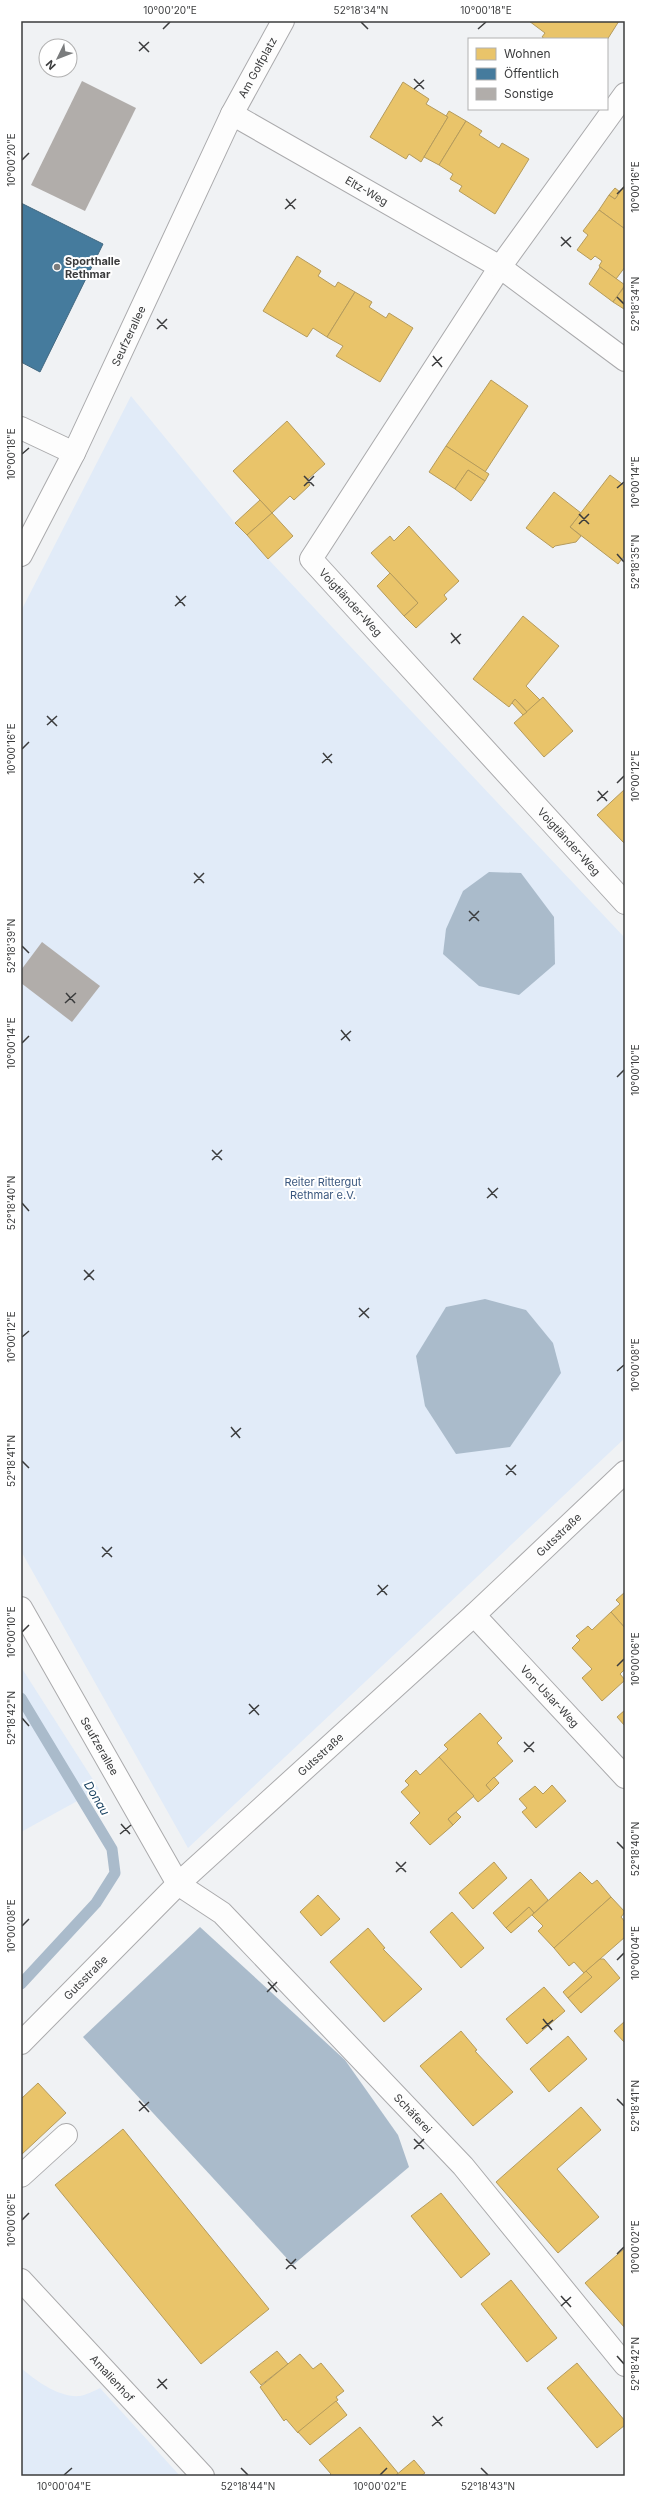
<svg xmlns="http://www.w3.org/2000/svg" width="646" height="2497" viewBox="0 0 646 2497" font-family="Inter,sans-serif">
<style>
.green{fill:#e1ebf8}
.water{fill:#aabbcb}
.homes{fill:#e9c46a;stroke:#b59b5c}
.public{fill:#457b9d;stroke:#426880}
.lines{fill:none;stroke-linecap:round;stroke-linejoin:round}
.stream{stroke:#aabbcb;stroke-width:11}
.building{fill:#b1adaa}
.minor-casing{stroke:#aaaaac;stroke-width:24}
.minor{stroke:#fdfdfd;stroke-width:22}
.ticks{fill:none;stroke:#3b3c3d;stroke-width:1.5}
.poi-dot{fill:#7a7c7d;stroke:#fff;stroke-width:1.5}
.labels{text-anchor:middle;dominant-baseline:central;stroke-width:4;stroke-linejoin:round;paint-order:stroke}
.street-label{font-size:11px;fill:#3b3c3d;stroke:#fff}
.poi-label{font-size:11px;font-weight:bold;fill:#3b3c3d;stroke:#fff;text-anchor:start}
.park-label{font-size:11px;fill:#3a577e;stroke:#fff}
.water-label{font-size:12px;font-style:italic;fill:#133d5d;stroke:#fff}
.neatline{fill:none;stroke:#3b3c3d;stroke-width:1.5}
.ticks-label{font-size:10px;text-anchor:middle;fill:#3b3c3d}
</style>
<rect width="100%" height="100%" fill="#f0f2f4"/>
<g class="green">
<path d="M131,396l104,127 33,36 357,379v500l-437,410 -167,-297v-940z"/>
<path d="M21,1667l78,122 -78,43z"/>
<path d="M21,2368c14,12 38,30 59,28 6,-1 14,-5 20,-8l80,88h-159z"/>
</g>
<g class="water">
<path d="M489,872l32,1 33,44 1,47 -36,31 -40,-9 -36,-32 3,-25 17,-38z"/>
<path d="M485,1299l41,11 27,33 8,30 -51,74 -54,7 -31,-48 -9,-50 30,-49z"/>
<path d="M200,1927l145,133 53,75 11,32 -116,98 -210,-228z"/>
</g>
<g class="homes">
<path d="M529,21h90l-12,19 -62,-1 -3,-2 3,-4z"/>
<path d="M403,82l26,17 -3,5 22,13 -27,45 -12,-8 -3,5 -36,-22z"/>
<path d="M449,111l17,10 -27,44 -15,-8 24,-40 -2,-1z"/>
<path d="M466,121l16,10 -3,4 20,13 3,-5 27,16 -34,55 -36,-23 3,-5 -12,-7 3,-5 -14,-9z"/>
<path d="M625,185v44l-26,-19 10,-15 6,4z"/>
<path d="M615,188l5,4 -5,7 -6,-4z"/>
<path d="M599,210l26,19v38l-9,12 -17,-13 3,-5 -7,-5 -4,4 -14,-10 11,-15 -5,-4z"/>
<path d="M297,256l24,15 -3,5 17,11 3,-5 17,10 -28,45 -14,-9 -6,9 -44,-26z"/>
<path d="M600,267l25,18 -12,17 -24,-18z"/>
<path d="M625,286v21l-1,2 -11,-7z"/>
<path d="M355,292l17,10 -3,5 17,11 3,-5 24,15 -33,54 -44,-26 7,-10 -16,-9z"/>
<path d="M491,380l37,26 -43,66 -39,-26z"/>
<path d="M287,421l38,43 -18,16 3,5 -16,15 -4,-4 -18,17 -39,-42z"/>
<path d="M446,446l43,28 -4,7 -17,-11 -13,19 -26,-17z"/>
<path d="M468,470l17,11 -14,20 -16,-12z"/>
<path d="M610,475l15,11v69l-7,9 -48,-37z"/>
<path d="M554,492l27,21 -11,14 11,9 -5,6 -21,4 -2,2 -27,-20z"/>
<path d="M260,500l12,13 -25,22 -12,-12z"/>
<path d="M272,513l21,23 -25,23 -21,-24z"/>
<path d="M409,526l50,55 -15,14 3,4 -31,29 -12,-12 14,-13 -47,-50 19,-17 4,5z"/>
<path d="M390,573l28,30 -14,13 -27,-30z"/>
<path d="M523,616l36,30 -33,40 14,14 -13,12 -12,-13 -6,8 -36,-28z"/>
<path d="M543,697l30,34 -29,26 -30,-34z"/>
<path d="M515,699l12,13 -4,3 -11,-12z"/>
<path d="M625,789v55l-28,-29z"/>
<path d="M625,1592v36l-14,-16 9,-8 -4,-4z"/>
<path d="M611,1612l14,16v41l-5,5 5,6 -23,21 -20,-23 10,-9 -20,-21 8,-8 -4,-4 12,-10 4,4z"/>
<path d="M625,1710v16l-8,-9z"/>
<path d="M480,1713l22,25 -5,5 16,18 -27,24 5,6 -13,11 -39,-45 9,-8 -4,-4z"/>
<path d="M439,1757l35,39 -26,23 5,6 -23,20 -20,-22 10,-10 -19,-21 8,-7 -4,-4 11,-11 4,5z"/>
<path d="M494,1777l5,6 -8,8 -5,-6z"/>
<path d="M552,1785l14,16 -30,27 -14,-16 5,-4 -8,-9 16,-13 8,8z"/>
<path d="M456,1812l5,5 -8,8 -5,-6z"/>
<path d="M494,1862l13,16 -34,31 -14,-16z"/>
<path d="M580,1872l12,12 5,-4 14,17 -57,51 -16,-17 5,-5 -11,-11z"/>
<path d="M531,1879l17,21 -14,13 -5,-6 -23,21 -13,-15z"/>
<path d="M318,1895l22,24 -19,17 -21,-24z"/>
<path d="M611,1897l14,15 -4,5 4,5v15l-41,36 -10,-11 -5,4 -15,-18z"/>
<path d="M529,1907l5,6 -23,20 -5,-5z"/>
<path d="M452,1912l32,36 -23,20 -31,-36z"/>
<path d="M368,1928l17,20 -2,1 39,40 -38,33 -54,-60z"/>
<path d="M600,1959h4l16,19 -39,35 -13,-15 24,-21 -6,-6z"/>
<path d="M586,1971l6,6 -24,21 -5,-6z"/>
<path d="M544,1987l21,24 -38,33 -21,-25z"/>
<path d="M625,2021v22l-11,-12z"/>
<path d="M461,2031l16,19 -2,1 38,41 -40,34 -53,-60z"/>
<path d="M568,2036l19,23 -38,33 -19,-23z"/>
<path d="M38,2083l28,30 -45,42v-56z"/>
<path d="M581,2107l20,23 -44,39 42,48 -41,36 -62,-71z"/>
<path d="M123,2129l146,180 -68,55 -146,-179z"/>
<path d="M441,2193l49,61 -29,24 -50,-62z"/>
<path d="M625,2248v80l-40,-45z"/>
<path d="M511,2280l46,58 -30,24 -46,-58z"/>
<path d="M277,2351l11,13 -27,21 -11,-13z"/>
<path d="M300,2354l13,15 8,-6 23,28 -8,6 2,3 -40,33 -12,-14 -2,2 -24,-34z"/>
<path d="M577,2363l48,58v4l-28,23 -50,-60z"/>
<path d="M336,2401l11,14 -37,30 -12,-13z"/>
<path d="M360,2427l38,46 -3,3h-66l2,-2 -12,-14z"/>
<path d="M414,2460l11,13 -4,3h-26z"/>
</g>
<path class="public" d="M21,203l82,41 -63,128 -19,-10z"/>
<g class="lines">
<path class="stream" d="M21,1698l91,151 3,24 -19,30 -75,81"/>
</g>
<g class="building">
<path d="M82,81l54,27 -51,103 -54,-26z"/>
<path d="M42,942l58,44 -28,36 -51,-39v-13z"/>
</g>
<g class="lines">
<defs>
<g id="minor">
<path id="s1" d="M625,94l-125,173 -189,292 314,344"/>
<path id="s2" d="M232,114l268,153 125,93"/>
<path d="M21,428l53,25"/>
<path id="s3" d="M21,555l53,-102 158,-339 51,-93"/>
<path id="s4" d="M21,1608l157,276 44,29 241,253 162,199"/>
<path id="s5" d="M474,1615l151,162"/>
<path id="s6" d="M21,2043l157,-159 296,-269 151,-143"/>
<path d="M21,2176l45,-41"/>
<path id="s7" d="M21,2280l182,196"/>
</g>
</defs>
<use href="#minor" class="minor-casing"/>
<use href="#minor" class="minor"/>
</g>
<path class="ticks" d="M361,22l7,7M163,29l7,-7M478,29l8,-7M139,42l10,10M139,51l10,-9M414,79l10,10M414,89l10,-9M22,160l7,-7M617,194l7,-7M286,199l9,10M285,209l11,-10M561,237l10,10M561,246l10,-9M617,297l7,7M157,319l10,10M157,329l10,-10M433,356l9,11M432,366l10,-9M22,454l7,-6M304,476l10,10M304,486l10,-10M617,488l7,-6M579,514l10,10M579,524l10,-10M617,554l7,8M176,596l9,10M175,606l11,-10M451,633l9,11M451,643l10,-9M47,716l10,10M47,725l10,-9M22,749l7,-7M323,753l9,10M322,763l10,-9M617,783l7,-7M598,791l9,10M597,801l11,-10M194,873l10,10M194,883l10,-10M469,911l10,10M469,921l10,-10M22,946l7,7M66,993l9,10M65,1003l11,-10M341,1030l9,11M341,1040l10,-9M22,1043l7,-7M617,1077l7,-7M212,1150l10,10M212,1160l10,-10M488,1188l9,10M487,1198l11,-10M22,1203l7,8M84,1270l10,10M84,1280l10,-10M359,1308l10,10M359,1317l10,-9M22,1337l7,-6M617,1371l7,-6M231,1427l9,11M231,1437l10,-9M22,1461l7,7M506,1465l10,10M506,1475l10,-10M102,1547l10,10M102,1557l10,-10M378,1585l9,10M377,1595l11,-10M22,1632l7,-7M617,1666l7,-7M249,1704l10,11M249,1714l10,-9M22,1718l7,8M524,1742l10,10M524,1752l10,-10M121,1824l9,10M120,1834l11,-9M617,1842l7,7M396,1862l10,10M396,1872l10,-10M22,1926l7,-7M617,1960l7,-7M268,1982l9,10M267,1992l10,-10M543,2019l9,11M542,2029l11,-9M617,2099l7,7M139,2101l10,11M139,2111l10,-9M414,2139l10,10M414,2149l10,-10M22,2220l7,-7M617,2254l7,-7M286,2259l10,10M286,2269l10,-10M561,2296l10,11M561,2306l10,-9M617,2356l7,8M158,2379l9,10M157,2388l10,-9M433,2416l9,10M432,2426l11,-9M241,2468l7,7M481,2468l7,7M64,2475l8,-7M380,2475l7,-7"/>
<circle class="poi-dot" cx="57" cy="267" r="4"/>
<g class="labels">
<g class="street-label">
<text stroke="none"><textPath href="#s3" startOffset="542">Am Golfplatz</textPath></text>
<text stroke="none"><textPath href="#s2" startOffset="155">Eltz-Weg</textPath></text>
<text stroke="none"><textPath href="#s3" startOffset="244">Seufzerallee</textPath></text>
<text stroke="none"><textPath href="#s1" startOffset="620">Voigtländer-Weg</textPath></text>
<text stroke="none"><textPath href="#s1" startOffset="944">Voigtländer-Weg</textPath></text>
<text stroke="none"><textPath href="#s6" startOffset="740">Gutsstraße</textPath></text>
<text stroke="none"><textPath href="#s5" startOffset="111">Von-Uslar-Weg</textPath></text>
<text stroke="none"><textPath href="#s4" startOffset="159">Seufzerallee</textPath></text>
<text stroke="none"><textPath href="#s6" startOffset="416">Gutsstraße</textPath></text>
<text stroke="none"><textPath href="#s6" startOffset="92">Gutsstraße</textPath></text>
<text stroke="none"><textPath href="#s4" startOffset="647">Schäferei</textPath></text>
<text stroke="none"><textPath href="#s7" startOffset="134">Amalienhof</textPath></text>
</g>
<g class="poi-label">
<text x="65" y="261">Sporthalle<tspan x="65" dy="13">Rethmar</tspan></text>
</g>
<g class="park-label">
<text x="323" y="1182">Reiter Rittergut<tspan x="323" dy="13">Rethmar e.V.</tspan></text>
</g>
<g class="water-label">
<text transform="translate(97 1798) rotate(59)">Donau</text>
</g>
</g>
<rect width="646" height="2497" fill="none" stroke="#ffffff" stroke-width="44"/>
<rect x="468" y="38" width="140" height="72" fill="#ffffff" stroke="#b1b1b1"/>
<rect x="476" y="48" width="20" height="12" fill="#e9c46a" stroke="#b1b1b1"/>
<text x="504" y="58" font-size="12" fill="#3b3c3d">Wohnen</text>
<rect x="476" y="68" width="20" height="12" fill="#457b9d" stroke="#b1b1b1"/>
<text x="504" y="78" font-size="12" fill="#3b3c3d">Öffentlich</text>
<rect x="476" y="88" width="20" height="12" fill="#b1adaa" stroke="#b1b1b1"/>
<text x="504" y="98" font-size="12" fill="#3b3c3d">Sonstige</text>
<g transform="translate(58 58) rotate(227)"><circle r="19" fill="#ffffff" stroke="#b1b1b1"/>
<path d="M0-3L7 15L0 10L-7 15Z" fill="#7a7c7d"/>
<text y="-6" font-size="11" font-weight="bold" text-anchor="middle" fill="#3b3c3d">N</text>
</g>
<rect x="22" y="22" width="602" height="2453" class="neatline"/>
<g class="ticks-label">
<text x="170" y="14">10°00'20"E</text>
<text x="361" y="14">52°18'34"N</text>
<text x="486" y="14">10°00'18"E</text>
<text transform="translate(11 160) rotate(-90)" y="4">10°00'20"E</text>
<text transform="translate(635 187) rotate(-90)" y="4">10°00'16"E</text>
<text transform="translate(635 304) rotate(-90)" y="4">52°18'34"N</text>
<text transform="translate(11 454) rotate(-90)" y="4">10°00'18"E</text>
<text transform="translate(635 482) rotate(-90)" y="4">10°00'14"E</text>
<text transform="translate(635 562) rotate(-90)" y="4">52°18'35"N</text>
<text transform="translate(11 749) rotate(-90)" y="4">10°00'16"E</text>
<text transform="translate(635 776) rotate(-90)" y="4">10°00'12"E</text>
<text transform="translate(11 946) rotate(-90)" y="4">52°18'39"N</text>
<text transform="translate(11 1043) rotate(-90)" y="4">10°00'14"E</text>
<text transform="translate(635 1070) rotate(-90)" y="4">10°00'10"E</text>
<text transform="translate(11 1203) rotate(-90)" y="4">52°18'40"N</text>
<text transform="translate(11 1337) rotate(-90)" y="4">10°00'12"E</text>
<text transform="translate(635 1365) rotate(-90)" y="4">10°00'08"E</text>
<text transform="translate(11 1461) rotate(-90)" y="4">52°18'41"N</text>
<text transform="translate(11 1632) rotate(-90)" y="4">10°00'10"E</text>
<text transform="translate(635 1659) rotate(-90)" y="4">10°00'06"E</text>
<text transform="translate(11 1718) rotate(-90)" y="4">52°18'42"N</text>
<text transform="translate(635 1849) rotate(-90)" y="4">52°18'40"N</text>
<text transform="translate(11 1926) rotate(-90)" y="4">10°00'08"E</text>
<text transform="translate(635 1953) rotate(-90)" y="4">10°00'04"E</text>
<text transform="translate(635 2106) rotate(-90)" y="4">52°18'41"N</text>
<text transform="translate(11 2220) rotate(-90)" y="4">10°00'06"E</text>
<text transform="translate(635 2247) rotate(-90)" y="4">10°00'02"E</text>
<text transform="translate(635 2364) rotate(-90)" y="4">52°18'42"N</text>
<text x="64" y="2490">10°00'04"E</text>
<text x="248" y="2490">52°18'44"N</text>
<text x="380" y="2490">10°00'02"E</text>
<text x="488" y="2490">52°18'43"N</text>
</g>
</svg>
